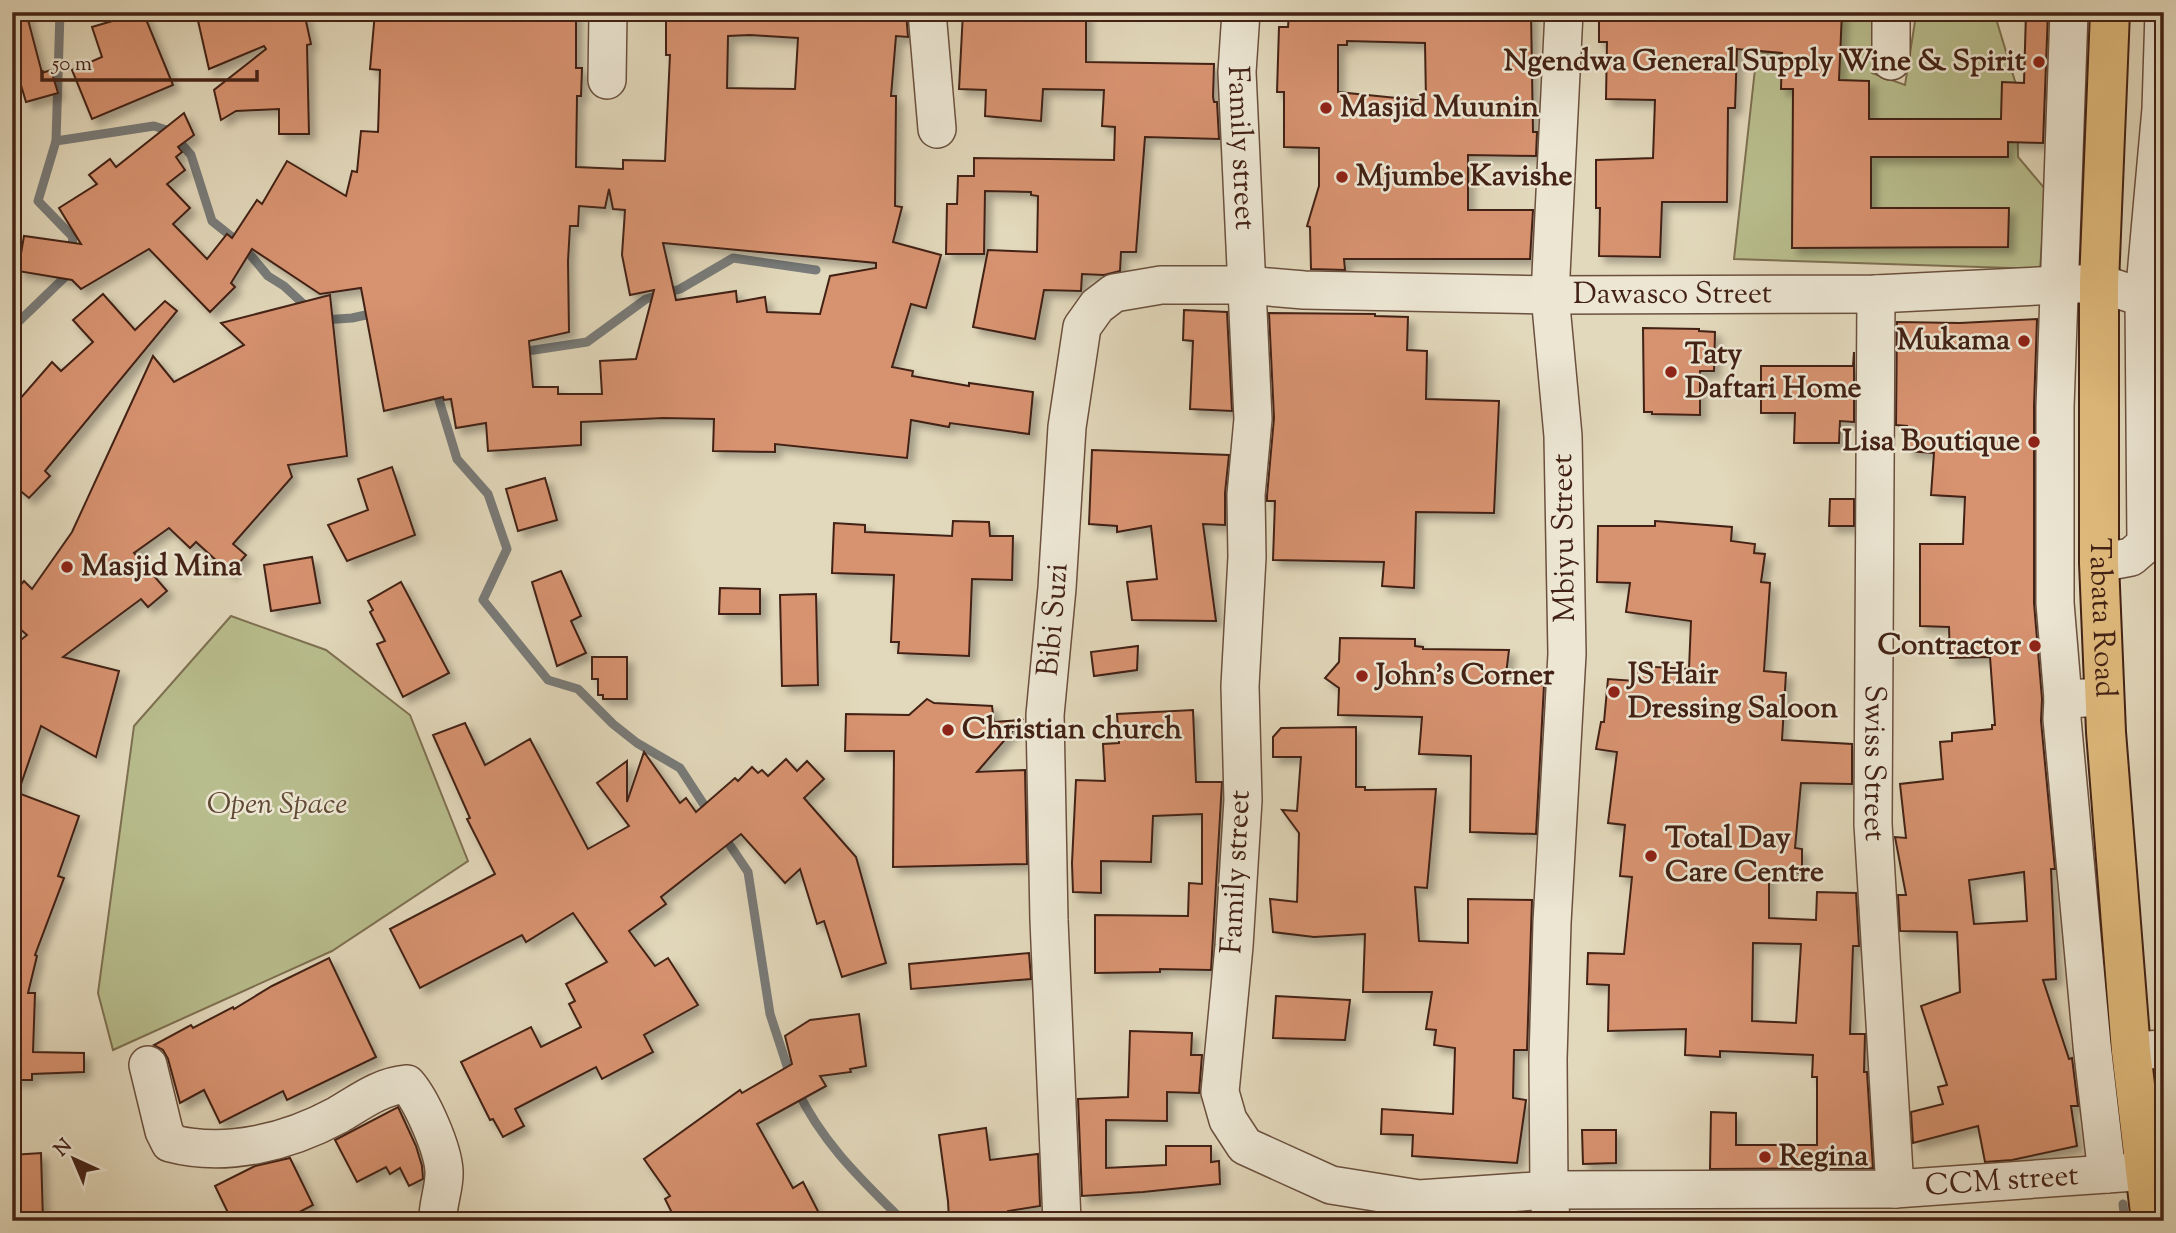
<svg xmlns="http://www.w3.org/2000/svg" width="2176" height="1233" viewBox="0 0 2176 1233" font-family="'Sorts Mill Goudy',serif">
<style>
.green{fill:#b8bd8d;stroke:#7e7051;stroke-width:2}
.lines{fill:none;stroke-linecap:round;stroke-linejoin:round}
.stream{stroke:#787b79;stroke-width:9}
.building{fill:#d79270;stroke:#432215;stroke-width:2;fill-rule:evenodd;filter:url(#shadow)}
.minor-casing{stroke:#6b503e;stroke-width:40}
.major-casing{stroke:#432215;stroke-width:42}
.minor{stroke:#ece6d3;stroke-width:37}
.major{stroke:#e1bc7e;stroke-width:38}
.poi-dot{fill:#8f2418;stroke:#ece6d3;stroke-width:2.5}
.labels{text-anchor:middle;dominant-baseline:central;stroke-width:5;stroke-linejoin:round;paint-order:stroke}
.poi-label{font-size:30px;font-weight:bold;fill:#432215;stroke:#ece6d3;text-anchor:start}
.street-label{font-size:30px;fill:#432215;stroke:#ece6d3}
.park-label{font-size:30px;font-style:italic;fill:#604933;stroke:#ece6d3}
</style>
<defs>
<filter id="shadow"><feDropShadow dx="6" dy="6" stdDeviation="3.5" flood-color="#0004"/></filter>
</defs>
<rect width="100%" height="100%" fill="#e2d8bb"/>
<filter id="stains"><feTurbulence type="fractalNoise" baseFrequency=".00286" numOctaves="4"/><feColorMatrix values="0 0 0 0 .2 0 0 0 0 .09 0 0 0 0 .02 0 0 0 .5 -.17"/></filter>
<radialGradient id="worn" r=".72"><stop offset=".6" stop-color="#630" stop-opacity="0"/><stop offset="1" stop-color="#630" stop-opacity=".3"/></radialGradient>
<g class="green">
<path d="M1811,12h63l-2,61 33,12 11,-70 12,-3h66l23,76 1,69 28,33 -6,79 -306,-10 23,-208 51,4z"/>
<path d="M231,616l95,34 84,65 58,146 -136,90 -219,99 -15,-57 36,-267z"/>
</g>
<g class="lines">
<g class="stream">
<path d="M60,12l-4,129 98,-15 16,5 21,24 21,66 30,24 26,31 16,10 26,24"/>
<path d="M56,141l-18,60 35,36 -2,15"/>
<path d="M323,320l29,-2 23,-5"/>
<path d="M12,328l54,-52 2,-7"/>
<path d="M521,352l66,-10 59,-43 34,-10 53,-31 83,12"/>
<path d="M435,387l22,72 31,35 19,55 -24,51 65,80 30,9 35,35 24,19 43,25 30,46"/>
<path d="M723,835l25,37 22,142 21,64"/>
<path d="M797,1090c27,55 64,89 106,131"/>
<path d="M2123,1204l2,17"/>
</g>
</g>
<g class="building">
<path d="M12,12h14l16,61 9,-3 7,23 -32,9 -14,-47z"/>
<path d="M143,12l30,73 -81,34 -20,-49 30,-13 -10,-30z"/>
<path d="M196,12h108l7,32 -4,1 2,89h-30v-25l-43,2 -15,9 -7,-30 52,-41 -2,-3 -55,23z"/>
<path d="M375,12h201v56h6l-1,28h-4l-1,71 47,2v-9l42,1 5,-106h-4v-43h240l2,25 -12,-1 -5,60h5l-1,110 7,1 -9,35 48,13 -15,53 -15,-4 -19,63 21,4 -1,5 57,10v-3l64,9 -4,42 -79,-11 -1,4 -38,-7 -4,38 -132,-14v8l-62,-1 1,-32 -51,-1 -82,4v23l-93,6 -2,-28 -30,5 -5,-29 -7,1 -1,-3 -59,14 -23,-123 -41,6 -68,-45 -21,34 4,4 -25,25 -61,-63 -68,40 -9,-9 -54,-9 6,-35 57,8 -22,-36 38,-24 -8,-9 21,-16 6,8 68,-54 10,22 -16,12 4,5 -6,5 9,13 -18,14 23,24 -17,16 34,35 20,-25 5,4 25,-38 5,4 25,-43 59,35 6,-25 5,1 4,-41 17,1 2,-62 -10,-1zM750,35l48,3 -3,51 -68,-1 1,-52zM609,189l4,20 12,1 -3,45 8,40 24,-5 -18,69 -36,2 2,33h-44v-7h-25l-4,-46 40,-9 -1,-71 2,-35h8l1,-20 26,2zM663,243l213,20v5l-46,8 -10,38 -53,-2 -2,-15 -28,5 -1,-11 -60,9z"/>
<path d="M963,12h123v50l128,2 -1,33 1,5h3l2,37 -74,-2 -9,115h-15l-1,19 -16,4 -22,-1 -1,17 -37,-1 -9,49 -62,-12 15,-77 49,2 1,-56 -7,-1v-3l-46,-1 -1,63h-38l1,-50h10l1,-28h16v-18l140,2 1,-33 -13,-1 2,-36 -61,-1 -2,32 -56,-5 1,-26 -27,-1z"/>
<path d="M1289,12h242l2,120h4l-1,24 -68,-1v55h65l-3,49h-186l1,11 -34,-1 -1,-42 -3,-1 12,-40v-38l-35,-1v-55h-7l2,-65h9zM1347,41l78,2 1,58 -88,-9v-47h9z"/>
<path d="M1599,12h243l-3,68 30,1v38h132l1,-37 22,1 2,-71h22l-5,131 -35,-1v15h-137v51h138l-1,39 -216,1 1,-159h-12l1,-36 -45,-4 -2,59h-7l-1,94h-65l-2,55 -61,-1 1,-48h-4v-48l57,-2 2,-58 -49,-1 1,-57h-8z"/>
<path d="M103,294l32,36 30,-29 12,10 -132,160 5,5 -21,22 -17,-14v-76l40,-46 9,9 32,-29 -20,-22z"/>
<path d="M330,295l17,161 -59,9 4,12 -59,67 13,11 -16,18 -34,-31 -6,6 -21,-20 -35,25 33,38 -19,16 -7,-8 -78,58 56,14 -23,86 -55,-31 -23,67 61,23 -21,60 6,2 -29,77 2,1 -9,37h7l-2,59 51,1v19l-52,2v6h-20v-433l15,-12 -15,-13v-27l12,-14 8,8 40,-57 81,-176 21,26 70,-37 -23,-22z"/>
<path d="M1184,310l43,2 5,99 -42,-2 3,-68 -10,-1z"/>
<path d="M1269,313l106,1v2l33,1 -1,33 20,1 -1,48 73,2 -5,112 -78,-1 -2,76 -32,-2 2,-24 -111,-2 2,-59h-8v-5l7,-78z"/>
<path d="M2037,319l-3,87v197l8,96 -1,22 14,148h-4l5,110 -13,1 26,79 3,-1 6,48h-7l1,7 5,33 -65,14 -27,2 -7,-36 -65,17 -2,-31 32,-8 -5,-17 9,-2 -26,-79 39,-14 -3,-60 -57,-1 -2,-36h8l-11,-58 11,1 -6,-54 43,-5 -3,-37 12,-1v-8l40,-4v-4h3l-5,-68 -40,1 -1,-31 -29,-1v-82h43l2,-47 -34,-2 3,-42 -27,-2v-25l-11,-1 1,-103 63,1zM2024,872l3,49 -53,3 -5,-44z"/>
<path d="M1643,328l56,1v2l16,1 -1,39h-14v44l-48,-1v-2h-8z"/>
<path d="M1854,352v70l-14,-1 -1,22h-45l1,-30h-34v-47h92z"/>
<path d="M1092,450l137,5 -4,38v32l-22,-1 13,97 -84,-1 -5,-38 30,-3 -6,-53 -34,6v-6l-28,-2z"/>
<path d="M392,467l23,68 -68,26 -19,-36 40,-15 -10,-31z"/>
<path d="M545,478l12,42 -39,11 -12,-42z"/>
<path d="M1830,499h24v27h-25z"/>
<path d="M953,521l36,1 1,14h23l-1,44 -40,-1 -3,77 -71,-3 1,-11h-8l3,-67 -62,-2 2,-50 31,2v7l87,4z"/>
<path d="M1655,521l77,6 -1,14 24,3 -1,9 11,1 -4,28 9,1 -6,88 22,2 -4,67 70,4v40l-51,-1 -6,65 7,1v24l-33,-4v49l47,2 1,-28 39,1 3,53h-6l-3,88h15l-1,38h3l6,96 -163,1 1,-57 25,1v32h81v-68h-5l1,-22 -93,-4v6l-35,-2 1,-26 -78,2 1,-46 -22,-1 1,-31 36,1 8,-77 -12,-1 5,-51 -17,-2 9,-71 -21,-3 5,-27h3l4,-43 27,2 2,-15 52,3 2,-48 -65,-9 4,-29 -33,-1 1,-56h57zM1753,943l48,1 -5,79 -44,-2z"/>
<path d="M312,557l8,46 -49,8 -7,-46z"/>
<path d="M561,571l20,45 -10,5 15,32 -29,13 -25,-84z"/>
<path d="M401,582l48,91 -46,24 -26,-53 8,-3 -15,-29 3,-2 -5,-9z"/>
<path d="M720,588l40,1v25h-41z"/>
<path d="M816,594l2,91 -36,1 -2,-91z"/>
<path d="M1340,638l75,1v7l8,1v2l86,1 -4,32 39,3 -8,149 -66,-2 1,-76 -52,-2 3,-37 -84,-2 1,-27 -14,-10 14,-16z"/>
<path d="M1138,646l-1,24 -43,6 -3,-24z"/>
<path d="M592,657h35v42h-24v-4h-5v-16h-6z"/>
<path d="M927,699l7,4 58,3 2,16 28,-2 -45,52 48,-2 2,94 -134,3 1,-116h-49l1,-37 63,1z"/>
<path d="M1193,710l3,72h26l-11,188 -51,-1v3l-65,1v-58l93,1 1,-33 13,1v-70l-49,2 -2,46 -50,-1v32l-28,-1 -1,-29 4,-83 29,1 -2,-37 16,-1 -2,-29z"/>
<path d="M465,723l20,42 45,-26 58,110 41,-23 -32,-43 30,-22v41l17,-50 36,51 6,-5 10,14 39,-34 3,3 14,-14 6,6 4,-3 6,6 18,-17 11,12 10,-10 17,18 -20,19 52,59 30,106 -44,14 -18,-56 -7,3 -17,-55 -15,14 -44,-49 -80,63 5,7 -37,27 26,35 13,-8 30,47 -54,30 9,17 -51,27 -6,-12 -81,42 9,17 -21,11 -10,-18 -3,1 -29,-58 70,-35 10,20 40,-20 -12,-23 6,-3 -9,-17 41,-22 -34,-49 -47,29 -4,-7 -102,53 -30,-59 105,-55 -28,-55 3,-1 -37,-83z"/>
<path d="M1356,727v60h9v3l71,-1 -9,99 -12,-1 4,54 49,2v-44l64,1 -5,150h-13l-1,48 13,2 -9,63 -105,-7 1,-21 -32,-1 1,-25 71,5 2,-66 -21,-3 2,-15 -10,-1 6,-37h-69l2,-58 -51,3 -41,-5 -3,-33 27,3 2,-69 -17,-23 15,1 4,-54h-28v-20l8,-9z"/>
<path d="M1029,953l2,26 -120,10 -2,-25z"/>
<path d="M329,958l47,99 -89,43 -4,-9 -63,32 -16,-33 -24,13 -12,-44 -5,-9 -9,-5 37,-20 2,3 40,-21 1,2 38,-23z"/>
<path d="M1276,996l74,4 -5,40 -72,-2z"/>
<path d="M859,1014l7,52 -16,3 1,3 -31,4 6,10 -69,38 36,64 10,-6 20,39h-147l-11,-22 5,-3 -26,-37 96,-69 2,3 50,-29 -7,-28 25,-16z"/>
<path d="M1130,1031l62,2 -1,22h11l-3,38 -32,-1v29l-61,-1v48l60,-3v-19h45v16l8,-1 1,23 -77,8 -61,4 -4,-97 50,-2z"/>
<path d="M398,1107l18,39 6,20 1,13 -14,7 -9,-18 -10,6 -4,-7 -29,15 -22,-42z"/>
<path d="M986,1128l4,32 48,-6 2,52 -32,5v10h-59l-1,-20 -9,-66z"/>
<path d="M1582,1130h34v33l-33,1z"/>
<path d="M41,1153l2,68h-31v-66z"/>
<path d="M290,1158l23,47 -31,16h-50l-17,-35 40,-20z"/>
</g>
<g class="lines">
<defs>
<g id="minor">
<path d="M927,12l10,117"/>
<path id="s1" d="M1241,12l-4,60 16,347 -7,76 1,62 -7,129 3,114 -9,146 -14,146 8,28 17,26 86,39 88,14 130,-9 346,-1 269,-19"/>
<path d="M1891,61v-49"/>
<path d="M607,80l1,-68"/>
<path id="s2" d="M1876,294l-3,530 22,365"/>
<path d="M2099,563l32,-6 15,-13 -2,-246 17,-189 3,-97"/>
<path d="M2085,698l-22,1 -1,20 30,326 15,129"/>
<path d="M2063,699l-8,-96v-196l14,-395"/>
<path d="M2131,1051l33,-2"/>
<path d="M148,1065l16,66 6,12c56,15 118,-1 168,-28 22,-13 43,-29 69,-31 15,17 36,65 37,87 1,17 -7,33 -6,50"/>
<path id="s3" d="M1062,1221l-13,-301 -4,-205 12,-127 10,-161 15,-100 15,-21 17,-13 47,-8h85l58,5 246,5 326,-1 223,-11 45,15"/>
<path d="M1551,1221l-2,-31 -1,-131 4,-136 15,-269 -4,-218 -13,-141 14,-283"/>
</g>
<g id="major">
<path id="s4" d="M2110,12l-11,271v280l7,169 25,319 20,170"/>
</g>
</defs>
<use href="#minor" class="minor-casing"/>
<use href="#major" class="major-casing"/>
<use href="#minor" class="minor"/>
<use href="#major" class="major"/>
</g>
<g class="poi-dot">
<circle cx="2039" cy="62" r="7"/>
<circle cx="1326" cy="108" r="7"/>
<circle cx="1342" cy="177" r="7"/>
<circle cx="2024" cy="341" r="7"/>
<circle cx="1671" cy="372" r="7"/>
<circle cx="2034" cy="442" r="7"/>
<circle cx="67" cy="567" r="7"/>
<circle cx="2035" cy="646" r="7"/>
<circle cx="1362" cy="676" r="7"/>
<circle cx="1614" cy="692" r="7"/>
<circle cx="948" cy="730" r="7"/>
<circle cx="1651" cy="856" r="7"/>
<circle cx="1765" cy="1157" r="7"/>
</g>
<g class="labels">
<g class="poi-label">
<text x="2025" y="62" text-anchor="end">Ngendwa General Supply Wine &amp; Spirit</text>
<text x="1340" y="108">Masjid Muunin</text>
<text x="1356" y="177">Mjumbe Kavishe</text>
<text x="2010" y="341" text-anchor="end">Mukama</text>
<text x="1685" y="355">Taty<tspan x="1685" dy="34">Daftari Home</tspan></text>
<text x="2020" y="442" text-anchor="end">Lisa Boutique</text>
<text x="81" y="567">Masjid Mina</text>
<text x="2021" y="646" text-anchor="end">Contractor</text>
<text x="1628" y="675">JS Hair<tspan x="1628" dy="34">Dressing Saloon</tspan></text>
<text x="1376" y="676">John's Corner</text>
<text x="962" y="730">Christian church</text>
<text x="1665" y="839">Total Day<tspan x="1665" dy="34">Care Centre</tspan></text>
<text x="1779" y="1157">Regina</text>
</g>
<g class="street-label">
<text stroke="none"><textPath href="#s1" startOffset="136">Family street</textPath></text>
<text stroke="none"><textPath href="#s3" startOffset="1503">Dawasco Street</textPath></text>
<text transform="translate(1565 538) rotate(-91)">Mbiyu Street</text>
<text stroke="none"><textPath href="#s4" startOffset="606">Tabata Road</textPath></text>
<text stroke="none"><textPath href="#s3" startOffset="602">Bibi Suzi</textPath></text>
<text stroke="none"><textPath href="#s2" startOffset="469">Swiss Street</textPath></text>
<text transform="translate(1237 872) rotate(-87)">Family street</text>
<text stroke="none"><textPath href="#s1" startOffset="1909">CCM street</textPath></text>
</g>
<g class="park-label">
<text x="277" y="805">Open Space</text>
</g>
</g>
<rect width="2176" height="1233" fill="none" stroke="#e2d8bb" stroke-width="42"/>
<rect x="14" y="14" width="2148" height="1205" fill="none" stroke="#432215" stroke-width="3.5"/>
<rect x="21" y="21" width="2134" height="1191" fill="none" stroke="#432215" stroke-width="2"/>
<g transform="translate(74 1159) rotate(316)" stroke="#ece6d3" stroke-width="5" paint-order="stroke">
<path d="M0-5L12 26L0 18L-12 26Z" fill="#432215"/>
<text y="-10" font-size="19" font-weight="bold" text-anchor="middle" fill="#432215">N</text>
</g>
<path d="M42 70v10h215v-10" fill="none" stroke="#432215" stroke-width="3.5"/>
<text x="52" y="70" font-size="21" fill="#432215" stroke="#ece6d3" stroke-width="5" paint-order="stroke">50 m</text>
<rect width="100%" height="100%" filter="url(#stains)"/>
<rect width="100%" height="100%" fill="url(#worn)"/>
</svg>
